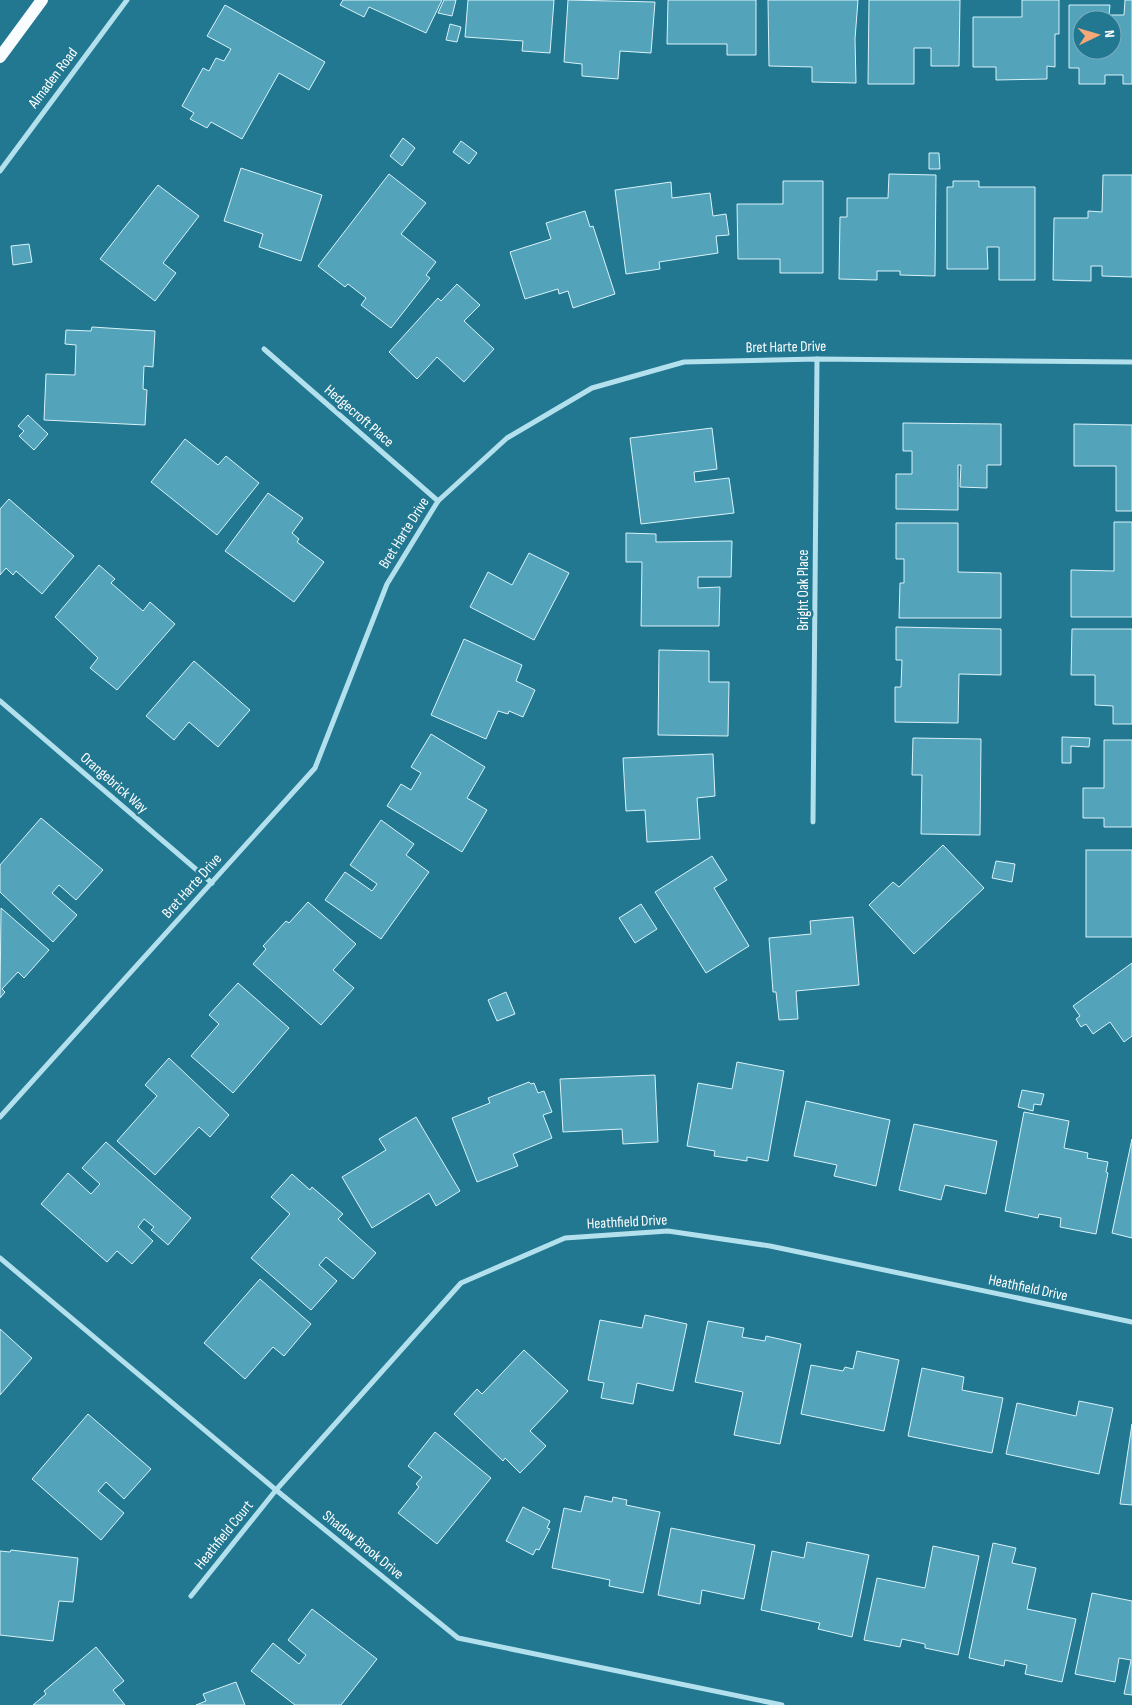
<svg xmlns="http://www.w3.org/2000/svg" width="1132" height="1705" viewBox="0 0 1132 1705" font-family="'Sofia Sans Condensed',sans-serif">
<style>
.building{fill:#53a4bb;stroke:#d9f2f9;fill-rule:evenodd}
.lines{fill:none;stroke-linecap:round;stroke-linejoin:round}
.street{stroke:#b3e0ed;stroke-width:5}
.primary{stroke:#f9fdff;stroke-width:12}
.labels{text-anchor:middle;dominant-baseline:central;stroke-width:5;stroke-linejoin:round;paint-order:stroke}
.street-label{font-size:15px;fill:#fff;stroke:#227791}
</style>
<rect width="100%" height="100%" fill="#227791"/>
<g class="building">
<path d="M343,0h99l-16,33 -57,-26 -5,10 -24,-12z"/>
<path d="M444,0h12l-4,16 -14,-3z"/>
<path d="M468,0h86l-4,53 -28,-2 1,-10 -58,-4z"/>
<path d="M568,0l87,2 -4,51 -31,-2 -2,28 -36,-3v-12l-18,-2z"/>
<path d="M668,0h88v55h-29v-11h-60z"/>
<path d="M768,0h90l-3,39 1,44 -44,-1v-15l-43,-1z"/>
<path d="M869,0h91l-1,66h-28v-18h-17v36h-46z"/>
<path d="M1022,0h37v34h-4v33l-8,-1v13l-51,1v-13h-23v-50h49z"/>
<path d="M1125,0h7v84h-9v-9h-18v9h-26v-16h-10v-63h41l-1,10h15zM1082,20h30v30h-30z"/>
<path d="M225,5l100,57 -16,28 -30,-17 -37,66 -31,-17 -4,6 -17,-9 4,-6 -12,-7 21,-38 6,3 7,-13 8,3 7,-12 -24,-13z"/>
<path d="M450,24l11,3 -4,15 -11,-2z"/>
<path d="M403,138l12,10 -13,18 -12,-10z"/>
<path d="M461,141l16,12 -8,11 -16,-12z"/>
<path d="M929,153h10l1,16h-11z"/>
<path d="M241,168l81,27 -21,66 -42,-14 4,-13 -39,-13z"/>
<path d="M389,174l37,29 -25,31 35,28 -10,13 4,3 -39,50 -30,-23 5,-7 -18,-14 -3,3 -27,-21z"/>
<path d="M889,174l47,1 -1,101 -35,-1v-4h-23v9l-38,-1 1,-62h7v-19h41z"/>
<path d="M1103,175h29v102l-30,-1v-10h-11v15l-38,-1 1,-62h34v-7l14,1z"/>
<path d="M783,181h40v92h-43v-14h-42l-1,-55h46z"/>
<path d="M953,181h26v6h56v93h-36v-33h-12l1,22h-41v-82h6z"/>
<path d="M671,182l1,16 38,-5 3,23 13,-2 3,21 -13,1 2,17 -59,9 1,7 -34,5 -11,-84z"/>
<path d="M158,185l41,31 -36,47 13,10 -21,28 -55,-42z"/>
<path d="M585,211l5,16 3,-1 22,68 -42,14 -5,-17 -9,3 -1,-5 -33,10 -15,-47 41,-13 -5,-16z"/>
<path d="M29,244l3,18 -19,3 -2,-19z"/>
<path d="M457,284l23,21 -16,16 30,28 -30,33 -27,-25 -20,22 -28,-27 49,-54 3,3z"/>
<path d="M92,327l63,4 -2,36 -9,-1 -1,23 4,1 -2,35 -101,-5 2,-46 29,1 1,-30 -11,-1 1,-14 25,1z"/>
<path d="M28,415l20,19 -14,16 -15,-14 5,-5 -6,-5z"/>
<path d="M903,423l98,1v41h-14v23l-27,-1 1,-22h-3v45l-62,-1v-35h16v-23h-9z"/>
<path d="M1074,424l58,1v86h-16v-45h-42z"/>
<path d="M712,428l5,41 -23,3 1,10 34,-4 5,35 -93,11 -11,-86z"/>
<path d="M185,439l33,26 8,-9 33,27 -42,52 -66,-53z"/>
<path d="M268,493l35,25 -11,15 7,6 -2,3 27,20 -30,40 -69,-51z"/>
<path d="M9,499l65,57 -32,38 -26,-23 -3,4 -7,-7 -6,7v-66z"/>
<path d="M1114,522h18v95h-61v-47l43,1z"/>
<path d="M896,523h62v49l43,1v45h-102l1,-35h4v-24h-8z"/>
<path d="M626,533l30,1v8l76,-1 -1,36h-33v11l22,-1 -1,39h-78l1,-64h-16z"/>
<path d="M529,553l40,20 -35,67 -64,-33 18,-35 24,13z"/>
<path d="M99,565l16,14 -4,4 32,28 7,-9 25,22 -58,66 -27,-22 8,-10 -43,-41z"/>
<path d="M896,627l105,2v46l-42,-1 -1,49 -63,-1v-35h6l1,-27h-6z"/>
<path d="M1072,629h60v95h-19v-18l-18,-1v-30h-24z"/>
<path d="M464,639l58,26 -6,16 19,9 -12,27 -14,-6 -1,3 -10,-3 -12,28 -55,-24z"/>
<path d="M659,650l50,1v31h20l-1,54 -70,-1z"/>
<path d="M194,661l56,49 -32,37 -29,-25 -15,18 -28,-24z"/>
<path d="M431,734l54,33 -18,31 20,12 -25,42 -75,-46 14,-22 10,6 10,-17 -10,-6z"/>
<path d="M1062,737l28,1 -1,9 -18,-1v17h-9z"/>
<path d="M913,738l68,1 -1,96 -59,-1 1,-59h-10z"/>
<path d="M1104,740h28v87h-28v-9h-21v-30h21z"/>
<path d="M713,754l2,42 -18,2 3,41 -53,3 -2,-32 -19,1 -3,-53z"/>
<path d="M41,818l62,52 -27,30 -17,-15 -7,8 25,22 -24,27 -53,-50v-27z"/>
<path d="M381,820l33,24 -8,11 23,17 -48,67 -56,-39 20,-28 27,19 5,-7 -27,-19z"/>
<path d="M943,845l41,43 -70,66 -45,-49 24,-23 6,5z"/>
<rect x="1086" y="850" width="46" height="87"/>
<path d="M712,856l15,24 -13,8 35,58 -43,27 -51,-81z"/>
<path d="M996,861l19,3 -3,18 -20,-4z"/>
<path d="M308,902l48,42 -23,26 21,18 -33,37 -68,-61 13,-15 -3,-3 23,-25 3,2z"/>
<path d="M641,904l16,25 -22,14 -16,-25z"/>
<path d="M1,908l48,42 -25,28 -6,-6 -16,17 3,3 -5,6z"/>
<path d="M853,917l6,68 -63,6 2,28 -19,1 -3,-28h-3l-4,-54 42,-4 -1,-13z"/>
<path d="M1132,963v73l-8,6 -14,-20 -17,12 -7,-10 -5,3 -5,-8 4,-3 -7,-10z"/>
<path d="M238,983l51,45 -56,65 -42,-37 28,-32 -10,-9z"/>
<path d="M506,992l9,22 -18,7 -9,-21z"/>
<path d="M169,1058l60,57 -19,22 -11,-10 -44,48 -38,-34 40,-45 -12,-11z"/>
<path d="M737,1062l47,9 -16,90 -21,-4v4l-33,-5 1,-5 -28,-5 11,-63 34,6z"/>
<path d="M655,1075l3,67 -35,2 -1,-15 -59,3 -3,-53z"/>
<path d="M529,1082l2,2 3,-1 4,10 6,-2 8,21 -9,3 9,23 -39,16 5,12 -41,16 -25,-64 38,-15 -2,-5z"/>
<path d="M1022,1090l22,4 -3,11 -7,-1 -1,7 -15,-4z"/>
<path d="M806,1101l84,19 -14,66 -42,-10 3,-11 -43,-9z"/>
<path d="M1024,1112l45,9 -5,27 24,5 -1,5 21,4 -2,10 2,1 -12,61 -36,-7 1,-9 -22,-4 -1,4 -33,-7z"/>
<path d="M416,1117l44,74 -24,15 -7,-13 -57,35 -30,-51 44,-27 -7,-11z"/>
<path d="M914,1124l83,17 -11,53 -41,-9 -4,15 -42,-10z"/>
<path d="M1132,1139v99l-20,-5z"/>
<path d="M106,1142l85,76 -23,27 -17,-15 3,-3 -10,-8 -6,8 15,14 -21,23 -15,-13 -10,11 -66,-58 27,-31 23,21 9,-10 -18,-16z"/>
<path d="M292,1174l18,16 2,-3 31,27 -5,5 38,34 -23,26 -27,-22 -7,8 18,16 -26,29 -60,-52 39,-44 -19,-17z"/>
<path d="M260,1279l51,45 -27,32 -11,-9 -28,32 -41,-36z"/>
<path d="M645,1315l42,9 -14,67 -36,-8 -4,21 -32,-6 3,-15 -16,-3 12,-60 42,8z"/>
<path d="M708,1321l36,7 -2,9 23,4 1,-5 35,8 -21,100 -46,-9 9,-43 -48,-10z"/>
<path d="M0,1329l32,29 -32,37z"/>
<path d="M524,1350l44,41 -38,40 16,15 -26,27 -15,-15 -2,3 -49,-47 23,-25 5,5z"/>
<path d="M857,1351l42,9 -15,71 -83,-17 10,-49 32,6 2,-4 8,2z"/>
<path d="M922,1368l42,9 -2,13 41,8 -11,55 -84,-17z"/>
<path d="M1079,1401l34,7 -14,66 -93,-20 11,-51 59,13z"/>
<path d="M88,1414l63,55 -27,30 -18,-17 -8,9 26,22 -23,27 -69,-61z"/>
<path d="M1132,1424v81l-12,-1z"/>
<path d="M435,1432l56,46 -54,66 -39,-31 21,-26 -3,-3 6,-7 -14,-11z"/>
<path d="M585,1496l27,6 1,-5 14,3 -1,5 34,7 -17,81 -34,-7 1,-6 -58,-12 12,-60 17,4z"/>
<path d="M523,1507l27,14 -3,7 3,1 -11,21 -3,-1 -3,6 -27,-14z"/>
<path d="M671,1528l84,17 -11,54 -42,-9 -2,14 -42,-9z"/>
<path d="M807,1542l62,13 -17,82 -34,-8 2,-6 -59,-13 11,-59 32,7z"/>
<path d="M993,1543l23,5 -4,15 24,5 -9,41 49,10 -14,63 -37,-8 2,-9 -22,-5 -1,6 -35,-8z"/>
<path d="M933,1546l46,10 -21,99 -33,-7v-4l-23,-5 -2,8 -36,-7 13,-62 48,10z"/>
<path d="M11,1550l67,8 -5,44 -14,-1 -6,40 -53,-6v-84l10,1z"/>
<path d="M1092,1593l40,8v94l-8,-1 7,-34 -12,-2 -4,24 -40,-8z"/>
<path d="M312,1609l65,50 -36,46h-46l-44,-34 22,-28 26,21 7,-9 -18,-15z"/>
<path d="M96,1647l28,34 -11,9 12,15h-92l13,-11 -2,-3z"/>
<path d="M236,1682l9,23h-49l10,-4 -3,-7z"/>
</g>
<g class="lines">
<g class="street">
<path d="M0,171l127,-171"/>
<path d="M264,349l174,152"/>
<path d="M0,701l212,182"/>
<path d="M813,822l4,-463"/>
<path d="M0,1117l315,-349 72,-184 51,-83 69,-63 85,-50 92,-26 133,-3 315,3"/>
<path d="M0,1258l276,232 182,148 324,67"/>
<path d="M191,1596l85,-106 185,-207 104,-45 103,-7 102,15 362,76"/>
</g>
<path class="primary" d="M0,57l42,-57"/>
</g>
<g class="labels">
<g class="street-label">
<text transform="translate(53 78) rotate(-53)">Almaden Road</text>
<text transform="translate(786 347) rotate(-1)">Bret Harte Drive</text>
<text transform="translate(359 416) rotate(41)">Hedgecroft Place</text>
<text transform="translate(404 533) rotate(-58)">Bret Harte Drive</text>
<text transform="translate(803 590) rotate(-90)">Bright Oak Place</text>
<text transform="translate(114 783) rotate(41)">Orangebrick Way</text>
<text transform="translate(192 886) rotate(-48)">Bret Harte Drive</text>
<text transform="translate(627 1222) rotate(-3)">Heathfield Drive</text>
<text transform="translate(1028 1288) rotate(12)">Heathfield Drive</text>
<text transform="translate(224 1535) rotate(-51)">Heathfield Court</text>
<text transform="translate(363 1545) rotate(39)">Shadow Brook Drive</text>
</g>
</g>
<g transform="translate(1097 35) rotate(85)"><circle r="24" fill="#227791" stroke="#7aadbd"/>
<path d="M0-4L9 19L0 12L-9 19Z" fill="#f8a776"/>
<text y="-8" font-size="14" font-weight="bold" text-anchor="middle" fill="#ffffff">N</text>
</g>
</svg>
